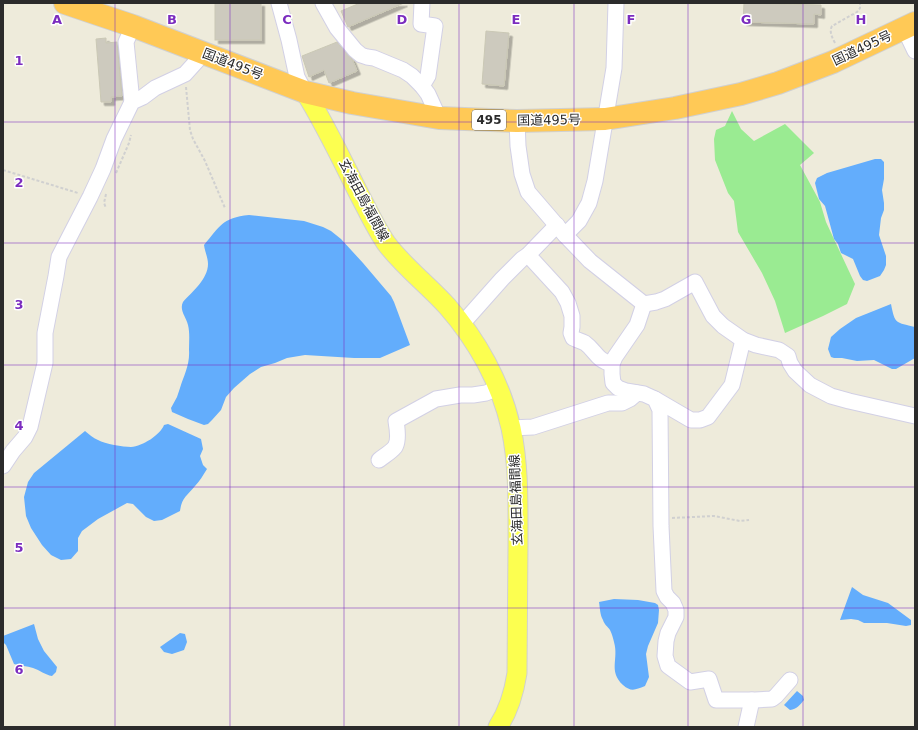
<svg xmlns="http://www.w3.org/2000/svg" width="918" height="730" viewBox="0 0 918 730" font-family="'DejaVu Sans','Noto Sans JP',sans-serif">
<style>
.green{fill:#9aeb92}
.water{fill:#63adfc}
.building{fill:#cdcabe;stroke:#cac8b5;filter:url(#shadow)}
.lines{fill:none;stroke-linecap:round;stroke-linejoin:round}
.minor-casing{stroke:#d2d0e5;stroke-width:17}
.major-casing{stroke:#d0d0d0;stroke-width:21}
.highway-casing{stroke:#d0d0d0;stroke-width:24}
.path{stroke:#d0d0d0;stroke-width:2;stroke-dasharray:3 2;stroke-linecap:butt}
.minor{stroke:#fff;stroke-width:15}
.major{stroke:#fcff50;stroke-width:19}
.highway{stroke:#ffc956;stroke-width:22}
.grid{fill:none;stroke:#7b2cbf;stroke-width:1;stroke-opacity:0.55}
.labels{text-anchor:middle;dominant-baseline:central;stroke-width:3;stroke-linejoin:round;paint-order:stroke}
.shield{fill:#fff;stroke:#6b6b6b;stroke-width:1}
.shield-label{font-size:12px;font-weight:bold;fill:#2b2b2b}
.street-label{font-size:13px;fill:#2b2b2b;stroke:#fff}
.grid-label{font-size:13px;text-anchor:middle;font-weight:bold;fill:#7b2cbf;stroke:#fff;stroke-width:3;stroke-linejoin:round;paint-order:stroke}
</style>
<defs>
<filter id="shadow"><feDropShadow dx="3.5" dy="3.5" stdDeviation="0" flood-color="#0004"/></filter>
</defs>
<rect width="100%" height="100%" fill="#eeebdb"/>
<path class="green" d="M732,111l9,18 13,12 31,-17 29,29 -14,12 20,37 6,20 29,62 -8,20 -24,12 -38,17 -10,-32 -13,-28 -24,-41 -4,-31 -6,-8 -13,-33 -1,-21 2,-9 9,-4z"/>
<g class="water">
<path d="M875,159h6l3,3v17l-2,11 2,13v7l-3,8 -2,17 7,21v9l-2,5 -4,6 -13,5 -4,-1 -3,-4 -7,-17 -12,-6 -3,-9 -4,-5 -9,-33 -6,-7 -4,-16 2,-5 10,-5z"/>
<path d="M249,215l55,6 19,6 8,4 10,8 22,24 28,33 3,6 16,43 -30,13h-26l-49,-3 -18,3 -12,5 -14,4 -11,7 -16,14 -8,9 -5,13 -9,10 -4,4 -4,1 -16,-6 -16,-7 -1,-4c2,-4 4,-7 6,-11 1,-3 2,-6 3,-9 4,-13 10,-23 9,-38 0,-8 1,-17 -1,-25 -2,-8 -9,-15 -5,-23 9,-10 25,-23 25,-38 0,-6 -3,-12 -4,-19 16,-19 18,-27 45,-30z"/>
<path d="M891,304c4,21 5,18 24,23v31l-19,11h-4l-18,-9 -17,1 -15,-3h-8l-3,-1 -3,-8 3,-12 9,-8 16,-11z"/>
<path d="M168,424l33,15 2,10 -3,7 3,9 4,4c-4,6 -7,12 -12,17 -8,10 -13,11 -15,25l-18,9 -8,1 -8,-4 -13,-13 -6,-1 -29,16 -16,12 -4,7v13l-7,8 -10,1 -10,-5 -9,-10 -11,-17 -5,-12 -2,-19 4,-15 6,-9 51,-42c4,3 8,7 13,9 7,4 25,7 33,7 12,-1 29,-12 33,-22z"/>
<path d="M852,587l11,8 25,8 23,17v5l-5,1 -19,-3h-23l-6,-3 -7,-1 -11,1z"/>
<path d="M614,599l24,1 17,3 3,2 1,5 -1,13 -10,23 -2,8 3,23 -4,9c-10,4 -14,6 -22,-1 -15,-14 -4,-26 -9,-43 -1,-4 -2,-8 -4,-12 -2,-3 -6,-6 -7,-10 -3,-5 -3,-12 -4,-18z"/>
<path d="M34,624l4,15 6,12 13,16 -1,5 -4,4c-7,-1 -12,-6 -19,-8 -6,-2 -13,-2 -19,-4l-8,-19 -3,-3v-6z"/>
<path d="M180,633l5,1 2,8 -3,8 -12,4 -8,-2 -4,-5z"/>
<path d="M797,691l6,5 1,4c-4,5 -7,9 -14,10l-6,-5z"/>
</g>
<g class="building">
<rect x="215" y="3" width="46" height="37"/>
<path d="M360,3h44l-56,24 -7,-16z"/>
<path d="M744,3l77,2v10l-7,-1v10l-71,-2z"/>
<path d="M486,31l23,2 -5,53 -22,-2z"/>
<path d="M106,38v5l11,-1 5,54 -11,1v5h-10l-5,-63z"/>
<path d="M337,42l15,17 5,12 -28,12 -5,-13 -15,7 -7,-21z"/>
</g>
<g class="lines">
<defs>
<g id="minor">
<path d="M279,3l10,37 8,37 8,15"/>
<path d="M323,3l14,25 18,22 6,5 6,2 7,1 29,12 9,6 10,10 6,8 11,24"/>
<path d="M904,28l11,23"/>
<path d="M422,86l6,-10 7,-50 -14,-2 1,-21"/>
<path d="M132,102l-6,-60 7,-16"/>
<path d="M517,121l1,25 4,28 6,18 37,43 25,26 54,43 12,-2 9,-3 30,-17 18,34 10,10 20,14 13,5 23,5 9,6 2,7 5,8 15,14 21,11 18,5 66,15"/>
<path d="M565,235l14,-14 10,-18 6,-22 19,-113 2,-65"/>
<path d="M528,255l34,37 6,11 4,13v11l-1,6 2,5c4,2 8,3 12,5 11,8 11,17 27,21"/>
<path d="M644,304l-7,21 -22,32 -3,7v10l1,9 5,5 8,3 18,3 11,5 5,11 1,116 3,65 3,6 6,6 3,7v7l-8,16 -2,8 -1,15 3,10 22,16 19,-3 7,21h39l17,-1 4,-3 14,-16"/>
<path d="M462,324l40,-45 20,-20 6,-4 29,-30"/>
<path d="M655,399l36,21h9l8,-3 24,-32 11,-45"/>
<path d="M511,428l22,-1 75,-24h14l8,-4 7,-6"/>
<path d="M379,460c5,-4 12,-8 16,-13 4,-6 2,-20 1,-26l40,-22 24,-4h13l13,-2 12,-5"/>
<path d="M3,466l10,-15 12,-14 5,-10 15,-64v-30l11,-57 3,-19 31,-60 13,-28 11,-30 18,-37 11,-5 12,-9 30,-14 19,-21"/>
<path d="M746,727l6,-27"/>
</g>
<path id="major" d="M305,92c20,32 36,66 53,100 9,17 17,35 28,51 17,23 41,41 61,63 30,34 54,77 64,122 8,38 7,77 7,116 0,43 -1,86 -1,129 -3,20 -8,37 -19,54"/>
<path id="highway" d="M65,3l68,23 172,66 47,11 87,15 78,3 88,-2 70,-11 66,-14 37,-11 55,-21 82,-39"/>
</defs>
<use href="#minor" class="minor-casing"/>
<use href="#major" class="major-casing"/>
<use href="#highway" class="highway-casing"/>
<g class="path">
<path d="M835,43c-3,-6 -6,-11 -3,-17l25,-14 3,-4v-5"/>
<path d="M186,87l4,43 3,9 12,22 20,47"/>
<path d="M3,170l75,23"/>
<path d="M116,173l13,-30 2,-8"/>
<path d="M106,194l-2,9 2,5"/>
<path d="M672,518l42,-2 26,5 9,-1"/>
</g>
<use href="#minor" class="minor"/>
<use href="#major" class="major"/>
<use href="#highway" class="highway"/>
</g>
<path class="grid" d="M115,3v724M230,3v724M344,3v724M459,3v724M574,3v724M688,3v724M803,3v724M3,122h912M3,243h912M3,365h912M3,487h912M3,608h912"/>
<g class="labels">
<rect class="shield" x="472" y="110" width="34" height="20" rx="3"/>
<g class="shield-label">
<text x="489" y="120">495</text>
</g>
<g class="street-label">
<text transform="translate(862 48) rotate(-25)">国道495号</text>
<text transform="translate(233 64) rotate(21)">国道495号</text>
<text transform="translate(549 120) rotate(-1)">国道495号</text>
<text transform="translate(364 200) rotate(62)">玄海田島福間線</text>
<text transform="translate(516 500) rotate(-92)">玄海田島福間線</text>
</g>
</g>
<g class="grid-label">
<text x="57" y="24">A</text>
<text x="172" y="24">B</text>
<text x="287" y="24">C</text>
<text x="402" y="24">D</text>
<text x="516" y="24">E</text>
<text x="631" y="24">F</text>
<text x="746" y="24">G</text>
<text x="861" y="24">H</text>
<text x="19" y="65">1</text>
<text x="19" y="187">2</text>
<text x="19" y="309">3</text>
<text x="19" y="430">4</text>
<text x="19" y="552">5</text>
<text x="19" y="674">6</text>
</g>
<rect width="918" height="730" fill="none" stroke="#2b2b2b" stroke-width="8"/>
</svg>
